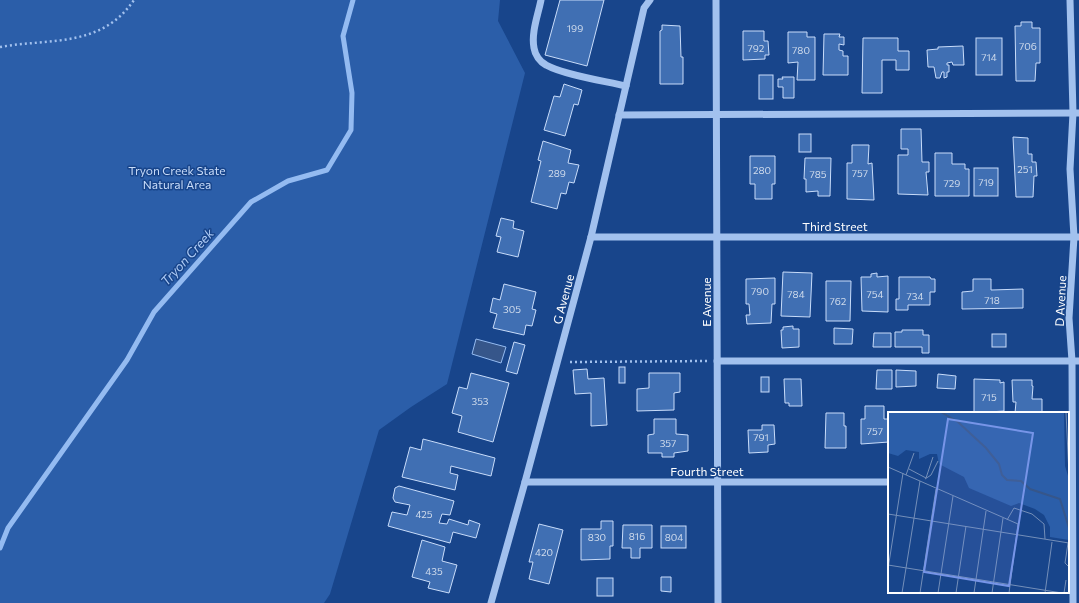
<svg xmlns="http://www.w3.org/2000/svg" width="1079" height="603" viewBox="0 0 1079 603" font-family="Commissioner,sans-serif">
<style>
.green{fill:#2b5ea9}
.water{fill:#36568a;stroke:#94bbf1}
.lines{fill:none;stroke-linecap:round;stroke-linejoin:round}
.stream{stroke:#94bbf1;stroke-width:5}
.building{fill:#406fb3;stroke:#c8dcfa}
.path{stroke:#a2c1ee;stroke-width:2.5;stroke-dasharray:2 3;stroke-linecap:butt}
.minor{stroke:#a2c1ee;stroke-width:7}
.labels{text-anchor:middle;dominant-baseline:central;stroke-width:3;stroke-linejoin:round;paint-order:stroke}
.number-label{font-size:10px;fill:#cfdbec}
.park-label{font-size:12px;fill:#c8dcfa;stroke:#18458b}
.street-label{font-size:12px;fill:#fff;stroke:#18458b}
.water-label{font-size:13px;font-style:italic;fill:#aecbf5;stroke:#18458b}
.inset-river{fill:none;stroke:#36568a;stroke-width:2}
.inset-road{fill:none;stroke:#748fb9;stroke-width:1}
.view{fill:#7795e8;fill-opacity:0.15;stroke:#7795e8;stroke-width:2}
.inset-edge{fill:none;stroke:#fff;stroke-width:2}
</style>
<rect width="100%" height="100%" fill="#18458b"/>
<path class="green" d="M0,0h500l-2,21 27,52 -78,311 -36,23 -32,23 -49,164 -6,9h-324z"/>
<path class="water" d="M476,339l30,8 -5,16 -29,-9z"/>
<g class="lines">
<path class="stream" d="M0,548l8,-20 119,-168 27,-48 97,-110 37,-21 39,-11 24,-40 1,-37 -9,-57 10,-36"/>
</g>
<g class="building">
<path d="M560,0h44l-17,66 -42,-11z"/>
<path d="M1021,22h11v6h8v35h-4l-1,18h-19l-1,-55h6z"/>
<path d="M662,25l18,1 1,31h2v27h-23v-53l2,-1z"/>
<path d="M743,31h21v10h4l1,14h-4v4l-22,1z"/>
<path d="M788,32h19v5h8v43h-18l1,-18 -10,1z"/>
<path d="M824,34h16l-1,3h5v8l-5,-1v6l4,1v5h5v19h-25z"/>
<path d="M863,38h35v13h11v19h-13v-10h-14v33h-20z"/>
<rect x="976" y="38" width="26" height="37"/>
<path d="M963,46l1,19h-11l-1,-3 -5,1v2h2v7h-2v5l-3,1v-6h-2l-2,6h-4l-2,-11h-6l-1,-17 11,-1v-2z"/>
<rect x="759" y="75" width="14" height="24"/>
<path d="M782,77h12v21h-11v-11h-5v-8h5z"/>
<path d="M564,84l18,6 -4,15 -4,-1 -9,32 -21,-6 10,-34 6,1z"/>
<path d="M901,129h20l1,33h7v10h-3l2,23 -30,-1v-39h10v-6h-7z"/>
<rect x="799" y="134" width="12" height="18"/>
<path d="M1013,137l15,1v16h4v8h4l1,14h-3l-1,21h-17z"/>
<path d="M543,141l28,9 -3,13 11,2 -5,18 -5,-1 -3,12 -5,-1 -4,16 -26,-7 10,-41 -3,-1z"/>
<path d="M852,145h17l-1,19 4,-1 2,37 -27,-1v-36h5z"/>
<path d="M935,153h17v11h13v5h4v27h-34z"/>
<path d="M750,156h25v28h-3v15h-17v-15h-5z"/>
<path d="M805,158h26l-1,38h-12v-5l-12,1v-13h-2z"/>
<rect x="974" y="168" width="24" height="28"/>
<path d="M501,218l13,3 -1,7 11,3 -6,26 -21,-5 4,-15 -5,-1z"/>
<path d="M783,272l29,1 -2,44 -29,-1z"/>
<path d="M877,273v4l11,-1v36l-26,-1 -1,-34h10v-3z"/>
<path d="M899,277h31l1,2h4v13h-5v13h-22v5h-12v-11h3z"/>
<path d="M775,278v26h-3l-1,19 -24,1 -1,-9h4l-1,-11h-3v-25z"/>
<path d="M973,279h18v11l32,-1v19l-61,1v-17l11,-1z"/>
<path d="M826,281h25l-1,40h-24z"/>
<path d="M504,284l32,8 -4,17 4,1 -4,16 -6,-1 -2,10 -31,-7 4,-14 -7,-2 3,-14 7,2z"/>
<path d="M793,326v3h6v18l-17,1 -1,-18h2v-3z"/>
<path d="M834,328l19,1 -1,15h-18z"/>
<path d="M902,330h21v5h6v18h-7v-6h-27v-15h7z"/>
<path d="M874,333h17v14h-18z"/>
<rect x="992" y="334" width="14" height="13"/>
<path d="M514,342l11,3 -8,29 -11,-3z"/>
<rect x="619" y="367" width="6" height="16"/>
<path d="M587,369l1,10 16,-1 3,47 -16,1v-33l-16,1 -2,-24z"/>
<path d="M877,370h15v19h-16z"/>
<path d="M896,370l20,1v15l-20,1z"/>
<path d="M471,373l38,10 -16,59 -35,-10 4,-16 -10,-3 7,-26 8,2z"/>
<path d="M649,373h31v19l-6,1v17l-37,1v-22l12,-1z"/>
<path d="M938,374l18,2 -1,13 -18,-1z"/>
<rect x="761" y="377" width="8" height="15"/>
<path d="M784,379h17l1,27h-13v-3h-4z"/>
<path d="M974,379l26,1v3l4,-1v29l-30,2z"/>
<path d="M1012,380h20v6h1l-1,13h10v14h-27l1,-11h-3z"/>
<path d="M865,406h19v13h5v23l-28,2v-25h4z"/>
<path d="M826,413h18v13h2v22h-21z"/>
<path d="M654,419h22v15l12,1v16l-14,2v4h-12v-4h-14v-18l6,-1z"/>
<path d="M762,425h12l1,19 -7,1v7l-19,1 -1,-23h14z"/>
<path d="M423,439l72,19 -4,18 -40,-10 -1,7 8,2 -3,15 -53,-13 8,-30 11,3z"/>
<path d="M399,486l55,15 -4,14 -8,-1 -3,9 8,1 2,-5 19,6 1,-5 11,4 -4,14 -23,-6 -3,11 -62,-17 4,-14 15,3 3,-10 -15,-3 -2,-4 2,-10z"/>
<path d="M601,521h12v25h-3v13l-29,1v-31h20z"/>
<path d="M539,524l24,6 -14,54 -20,-5 4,-17h-4z"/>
<path d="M623,525h29v23h-12v10h-9v-10h-9z"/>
<rect x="661" y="526" width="25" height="22"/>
<path d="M422,540l23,7 -3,14 15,4 -8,28 -21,-5 2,-6 -18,-5z"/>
<path d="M661,577h10v15l-10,-1z"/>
<rect x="597" y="578" width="16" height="18"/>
</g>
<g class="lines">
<g class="path">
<path d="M0,47c51,-9 101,1 134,-47"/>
<path d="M570,362l137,-1"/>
</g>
<g class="minor">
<path d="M541,0c-3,15 -10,33 -7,48 1,7 6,14 12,17 18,10 59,16 80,21"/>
<path d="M716,0l2,603"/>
<path d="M1070,0l3,113 -3,56 4,68 -5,81 3,43 1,242"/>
<path d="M619,115l460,-2"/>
<path d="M591,237h488"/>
<path d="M717,361h362"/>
<path d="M525,482h364"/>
<path d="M491,603l34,-121 66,-245 53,-229 6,-8"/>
</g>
</g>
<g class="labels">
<g class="number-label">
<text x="575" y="28">199</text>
<text x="1028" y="46">706</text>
<text x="756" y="48">792</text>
<text x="801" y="50">780</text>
<text x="989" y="57">714</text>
<text x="1025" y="169">251</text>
<text x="762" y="170">280</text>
<text x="557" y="173">289</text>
<text x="860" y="173">757</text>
<text x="818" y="174">785</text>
<text x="986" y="182">719</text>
<text x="952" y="183">729</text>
<text x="760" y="291">790</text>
<text x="796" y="294">784</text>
<text x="875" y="294">754</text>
<text x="915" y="296">734</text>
<text x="992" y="300">718</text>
<text x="838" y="301">762</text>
<text x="512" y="309">305</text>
<text x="989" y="397">715</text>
<text x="480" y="401">353</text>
<text x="875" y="431">757</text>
<text x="761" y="437">791</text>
<text x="668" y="443">357</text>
<text x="424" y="514">425</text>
<text x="637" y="536">816</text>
<text x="597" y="537">830</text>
<text x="674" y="537">804</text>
<text x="544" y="552">420</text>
<text x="434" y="571">435</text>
</g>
<g class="park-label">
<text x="177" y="170">Tryon Creek State<tspan x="177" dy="14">Natural Area</tspan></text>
</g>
<g class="street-label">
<text x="835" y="226">Third Street</text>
<text transform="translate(563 299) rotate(-75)">G Avenue</text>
<text transform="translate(1060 301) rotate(-87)">D Avenue</text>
<text transform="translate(706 302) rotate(-90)">E Avenue</text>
<text x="707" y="471">Fourth Street</text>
</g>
<g class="water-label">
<text transform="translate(187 257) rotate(-48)">Tryon Creek</text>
</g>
</g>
<g transform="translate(888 412)">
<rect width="181" height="181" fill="#18458b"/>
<path d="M0,0h176l1,54 4,13v61l-19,-3v-10l-6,-12 -9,-6 -16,-6 -8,3 -42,-18 -5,-11 -25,-13 -2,-10h-7l-11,5v-7l-13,-2 -8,6 -10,-3z" fill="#2b5ea9"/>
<path class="inset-river" d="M53,0l17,10 28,26 13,16 3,11 5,5 14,1 9,8 30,10 9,29"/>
<path class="inset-road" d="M178,0l3,63M0,55l130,57 -9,69M21,57l17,9 7,-21M18,63l8,-22M37,67l6,-4 7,-14M0,102l181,29M119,108l7,-12 18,6 12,10 1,15M180,131l-3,20 4,4M0,153l174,28M0,157l15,-96M14,181l18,-112M32,181l16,-104M50,181l15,-97M68,181l10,-67M86,181l12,-82M104,181l11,-75M157,181l7,-51M176,181l2,-13"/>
<path class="view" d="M60,7l85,14 -24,153 -85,-14z"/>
<rect width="181" height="181" class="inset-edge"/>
</g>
</svg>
